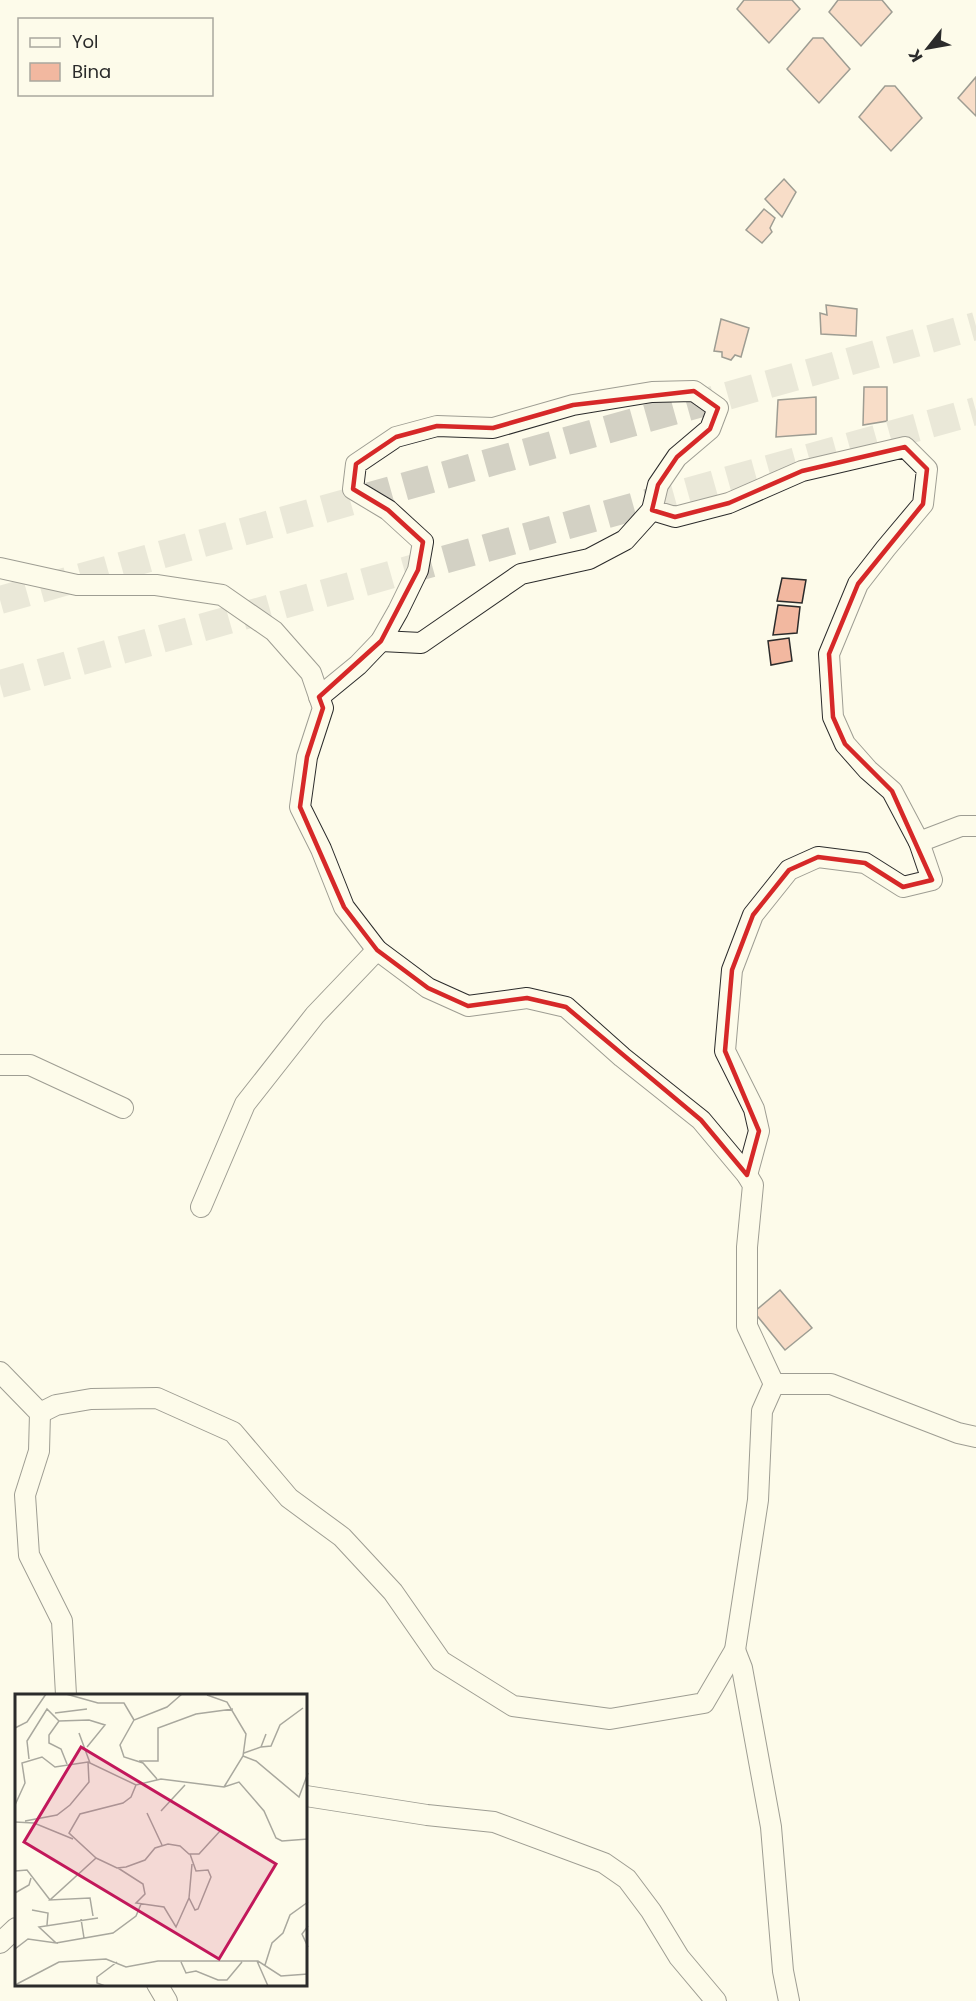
<svg xmlns="http://www.w3.org/2000/svg" width="976" height="2001" viewBox="0 0 976 2001" font-family="Poppins,sans-serif">
<style>
.building{fill:#f2b8a0;stroke:#2b2b2b;stroke-width:1.5}
.lines{fill:none;stroke-linecap:round;stroke-linejoin:round}
.highway-tunnel{stroke:#d3d1c4;stroke-width:28;stroke-dasharray:28 14;stroke-linecap:butt}
.minor-casing{stroke:#2b2b2b;stroke-width:22}
.minor{stroke:#fdfbea;stroke-width:20}
.marked{fill:none;stroke:#d62828;stroke-width:4.5;stroke-linejoin:round}
.inset-road{fill:none;stroke:#a9a89e;stroke-width:1.5}
.view{fill:#c2185b;fill-opacity:0.15;stroke:#c2185b;stroke-width:3}
.inset-edge{fill:none;stroke:#2b2b2b;stroke-width:3}
</style>
<rect width="100%" height="100%" fill="#fdfbea"/>
<g class="building">
<path d="M744,0h48l8,9 -31,34 -32,-34z"/>
<path d="M838,0h44l10,12 -31,34 -32,-34z"/>
<path d="M813,38h10l27,31 -31,34 -32,-34z"/>
<path d="M976,77v39l-18,-18z"/>
<path d="M885,86h10l27,32 -31,33 -32,-34z"/>
<path d="M784,179l12,13 -14,25 -17,-18z"/>
<path d="M764,209l11,9 -5,10 2,4 -10,11 -16,-13z"/>
<path d="M826,305l31,4 -1,27 -35,-2 -1,-21 7,2z"/>
<path d="M721,319l28,9 -8,29 -6,-2 -4,5 -9,-3v-5l-8,-1z"/>
<path d="M864,387h23v34l-24,4z"/>
<path d="M816,397v37l-40,3 2,-37z"/>
<path d="M782,578l24,2 -4,23 -25,-2z"/>
<path d="M778,605l22,2 -3,26 -24,2z"/>
<path d="M789,638l3,23 -21,4 -3,-24z"/>
<path d="M780,1290l32,38 -27,22 -31,-38z"/>
</g>
<g class="lines">
<g class="highway-tunnel">
<path d="M0,600l976,-274"/>
<path d="M0,684l976,-273"/>
</g>
<defs>
<g id="minor">
<path d="M0,568l77,17h79l66,10 52,36 37,42 12,35 -16,49 -7,50 21,42 23,58 33,43 51,38 40,18 59,-8 39,9 56,50 79,63 46,55 6,10 -6,62v79l27,58"/>
<path d="M381,641l40,2 100,-69 68,-15 36,-19 27,-30"/>
<path d="M319,697l39,-32 23,-24 17,-30 20,-41 5,-28 -35,-32 -35,-21 3,-25 40,-27 41,-11 56,2 80,-23 79,-13 42,-1 24,17 -8,21 -33,28 -19,28 -6,25 23,7 54,-14 73,-32 103,-24 22,22 -4,35 -37,44 -28,36 -29,70 4,63 12,27 23,26 24,21 27,51 13,38 -29,7 -38,-24 -47,-6 -29,13 -36,45 -21,55 -7,81 29,58 5,22 -12,44"/>
<path d="M919,842l42,-16h15"/>
<path d="M0,1065h30l93,43"/>
<path d="M201,1207l44,-103 70,-89 62,-65"/>
<path d="M0,1372l40,41 -1,38 -14,44 4,60 33,66 4,74"/>
<path d="M40,1413l16,-8 35,-6 66,-1 76,34 56,66 53,39 51,55 48,69 72,45 97,13 94,-16 31,-53 23,-150 4,-89 12,-27h57l127,49 18,4"/>
<path d="M735,1650l7,18 29,159 12,144 6,30"/>
<path d="M306,1796l121,19 67,7 110,41 23,16 24,32 28,46 37,44"/>
<path d="M0,1943l16,-15"/>
<path d="M157,1984l10,17"/>
</g>
</defs>
<use href="#minor" class="minor-casing"/>
<use href="#minor" class="minor"/>
</g>
<path d="M0 0H976V2001H0ZM694,391l24,17 -8,21 -33,28 -19,28 -6,25 23,7 54,-14 73,-32 103,-24 22,22 -4,35 -65,80 -29,70 4,63 12,27 47,47 40,89 -29,7 -38,-24 -47,-6 -29,13 -36,45 -21,55 -7,81 34,80 -12,44 -46,-55 -135,-113 -39,-9 -59,8 -40,-18 -51,-38 -33,-43 -44,-100 7,-50 16,-49 -4,-11 62,-56 37,-71 5,-28 -35,-32 -35,-21 3,-25 40,-27 41,-11 56,2 80,-23z" fill="#fdfbea" fill-opacity=".55" fill-rule="evenodd"/>
<path class="marked" d="M694,391l24,17 -8,21 -33,28 -19,28 -6,25 23,7 54,-14 73,-32 103,-24 22,22 -4,35 -65,80 -29,70 4,63 12,27 47,47 40,89 -29,7 -38,-24 -47,-6 -29,13 -36,45 -21,55 -7,81 34,80 -12,44 -46,-55 -135,-113 -39,-9 -59,8 -40,-18 -51,-38 -33,-43 -44,-100 7,-50 16,-49 -4,-11 62,-56 37,-71 5,-28 -35,-32 -35,-21 3,-25 40,-27 41,-11 56,2 80,-23z"/>
<g transform="translate(15 1694)">
<rect width="292" height="292" fill="#fdfbea"/>
<path class="inset-road" d="M51,0l32,9h26l10,17M192,1l20,7 19,32 -3,22 -19,31M40,19l32,-4M44,27l30,-1 16,5 -18,22M0,34l12,-6 19,-28M64,39l11,30M246,53l10,-1 9,-21 23,-17M229,59l17,-6 5,-13M228,62l13,5 43,36 9,-24M14,65l-2,-18 20,-32 12,12 -10,14v8l12,6 6,15M124,67h19v-33l38,-14 37,-5M142,85l-14,-16 -19,-6 -4,-12 14,-25 33,-13 15,-13M0,111l10,-22 -3,-20 20,-6 13,10 33,-5 48,23 25,-6 63,8 15,-5 25,29 12,27 6,3 26,-2M146,117l24,-26M132,119l15,32M10,127l32,-6 13,-10 19,-23 -1,-20M0,128l19,1 39,16M81,164l21,10 9,-1 19,-7 10,-12 13,-4 12,2 9,8h10l22,-24M103,174l25,16 2,10 -9,9 28,4 12,20 13,-29 6,12 3,-1 13,-32 -3,-7 -12,1 -6,-17M0,177l12,-1 23,30M0,199l14,-8 2,-7M174,204l3,-34M17,216l16,3 -1,12M78,222l-3,-18 -40,2 46,-42 -27,-25 11,-19 43,-11 8,-6 5,-12M66,225l3,19M293,232l-6,8 6,13M41,249l57,-10 23,-17 5,-12M0,255l13,-10 28,4 -17,-16 59,-9M242,267l11,25M166,268l5,11 10,-2 22,9h9l15,-18M250,271l7,-22 11,-10 7,-18 18,-13M0,291l44,-23 47,-3 20,8 32,-6h100l23,15 27,-2M90,292l-8,-3v-6l20,-15"/>
<path class="view" d="M66,53l195,117 -57,95 -195,-117z"/>
<rect width="292" height="292" class="inset-edge"/>
</g>
<rect x="18" y="18" width="195" height="78" fill="#fdfbea" stroke="#a9a89e" stroke-width="1.5"/>
<rect x="30" y="38" width="30" height="9" fill="#fdfbea" stroke="#a9a89e" stroke-width="1.5"/>
<text x="72" y="48" font-size="18" fill="#2b2b2b">Yol</text>
<rect x="30" y="63" width="30" height="18" fill="#f2b8a0" stroke="#a9a89e" stroke-width="1.5"/>
<text x="72" y="78" font-size="18" fill="#2b2b2b">Bina</text>
<g transform="translate(928 48) rotate(239)" stroke="#fdfbea" stroke-width="4.5" paint-order="stroke">
<path d="M0-4.5L10 22L0 15L-10 22Z" fill="#2b2b2b"/>
<text y="-9" font-size="16" font-weight="bold" text-anchor="middle" fill="#2b2b2b">K</text>
</g>
</svg>
